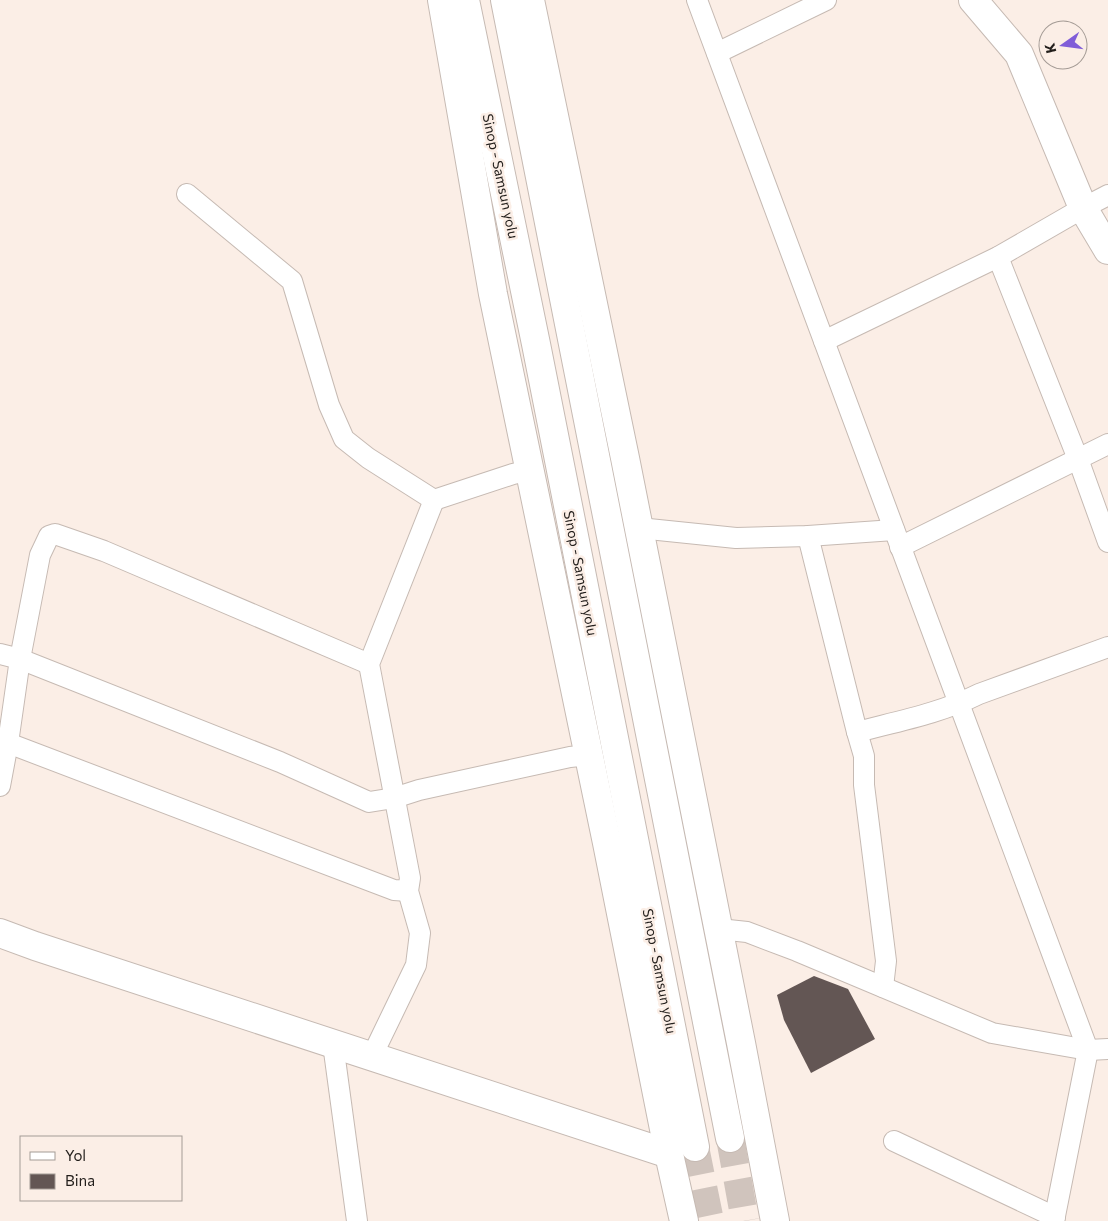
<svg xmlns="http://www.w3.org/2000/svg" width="1108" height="1221" viewBox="0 0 1108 1221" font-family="Commissioner,sans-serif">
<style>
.building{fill:#635654}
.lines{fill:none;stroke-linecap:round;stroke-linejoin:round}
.highway-tunnel{stroke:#d0c4bd;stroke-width:28;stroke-dasharray:28 14;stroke-linecap:butt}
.street-casing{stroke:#c6bab3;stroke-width:22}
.secondary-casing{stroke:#c6bab3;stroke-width:30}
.highway-casing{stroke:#c6bab3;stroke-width:30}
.street{stroke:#fff;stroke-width:20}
.secondary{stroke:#fff;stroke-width:28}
.highway{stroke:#fff;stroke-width:28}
.labels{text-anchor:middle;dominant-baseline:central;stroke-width:5;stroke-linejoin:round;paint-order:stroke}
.street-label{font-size:14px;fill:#221e1b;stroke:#fbeee6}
</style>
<rect width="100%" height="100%" fill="#fbeee6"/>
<path class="building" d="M814,976l34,13 27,50 -64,34 -27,-53 -7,-25z"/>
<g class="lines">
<g class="highway-tunnel">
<path d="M730,1138l15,83"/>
<path d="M695,1147l15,74"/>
</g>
<defs>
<g id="street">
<path d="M697,0l391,1050 -34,171"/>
<path d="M717,53l109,-53"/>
<path d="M187,194l105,87 37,124 15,34 24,19 66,42"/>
<path d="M998,257l80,202 30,83"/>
<path d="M824,341l174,-84 85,-49 25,-13"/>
<path d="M434,500l79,-26 17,-4"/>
<path d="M639,528l97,10 72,-2 86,-6"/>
<path d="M808,536l49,196 7,24v29l22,176 -3,26"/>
<path d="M900,547l208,-103"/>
<path d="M0,654l20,5 260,103 89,40 25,-4 25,-8 151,-33 19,-2"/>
<path d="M857,732c42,-11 84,-19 122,-38l129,-47"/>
<path d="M8,743l386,147 14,1"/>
<path d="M0,786l8,-43 12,-84 20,-104 9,-19 6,-2 49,17 265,113"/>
<path d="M719,929l28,3 50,19 195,82 96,17 20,-1"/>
<path d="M333,1044l24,177"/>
<path d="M372,1056l44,-91 4,-32 -12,-42 2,-13 -41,-214 65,-164"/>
<path d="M894,1141l161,76"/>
</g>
<g id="secondary">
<path d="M973,0l46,54 64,154 25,42"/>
<path d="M0,933l35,13 634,208"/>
</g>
<g id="highway">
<path d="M442,0l51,294 114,549 62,311 15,67"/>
<path d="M465,0l71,344 159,803"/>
<path d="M505,0l225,1138"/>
<path d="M530,0l95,458 116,585 34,178"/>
</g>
</defs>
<use href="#street" class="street-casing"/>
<use href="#secondary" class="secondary-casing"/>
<use href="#highway" class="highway-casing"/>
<use href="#street" class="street"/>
<use href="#secondary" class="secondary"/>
<use href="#highway" class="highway"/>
</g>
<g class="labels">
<g class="street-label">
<text transform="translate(501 176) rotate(78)">Sinop - Samsun yolu</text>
<text transform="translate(581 573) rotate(79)">Sinop - Samsun yolu</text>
<text transform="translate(660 971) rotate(79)">Sinop - Samsun yolu</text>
</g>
</g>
<rect x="20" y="1136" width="162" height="65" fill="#fbeee6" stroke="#a49b95"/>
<rect x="30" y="1152" width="25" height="8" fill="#ffffff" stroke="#a49b95"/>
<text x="65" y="1161" font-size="15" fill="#221e1b">Yol</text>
<rect x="30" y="1174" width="25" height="15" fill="#635654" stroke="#a49b95"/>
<text x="65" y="1186" font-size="15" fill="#221e1b">Bina</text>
<g transform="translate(1063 45) rotate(256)"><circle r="24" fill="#fbeee6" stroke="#a49b95"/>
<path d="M0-4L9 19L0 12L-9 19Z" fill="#805dd8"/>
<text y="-8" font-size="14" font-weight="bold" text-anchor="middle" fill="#221e1b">K</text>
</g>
</svg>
